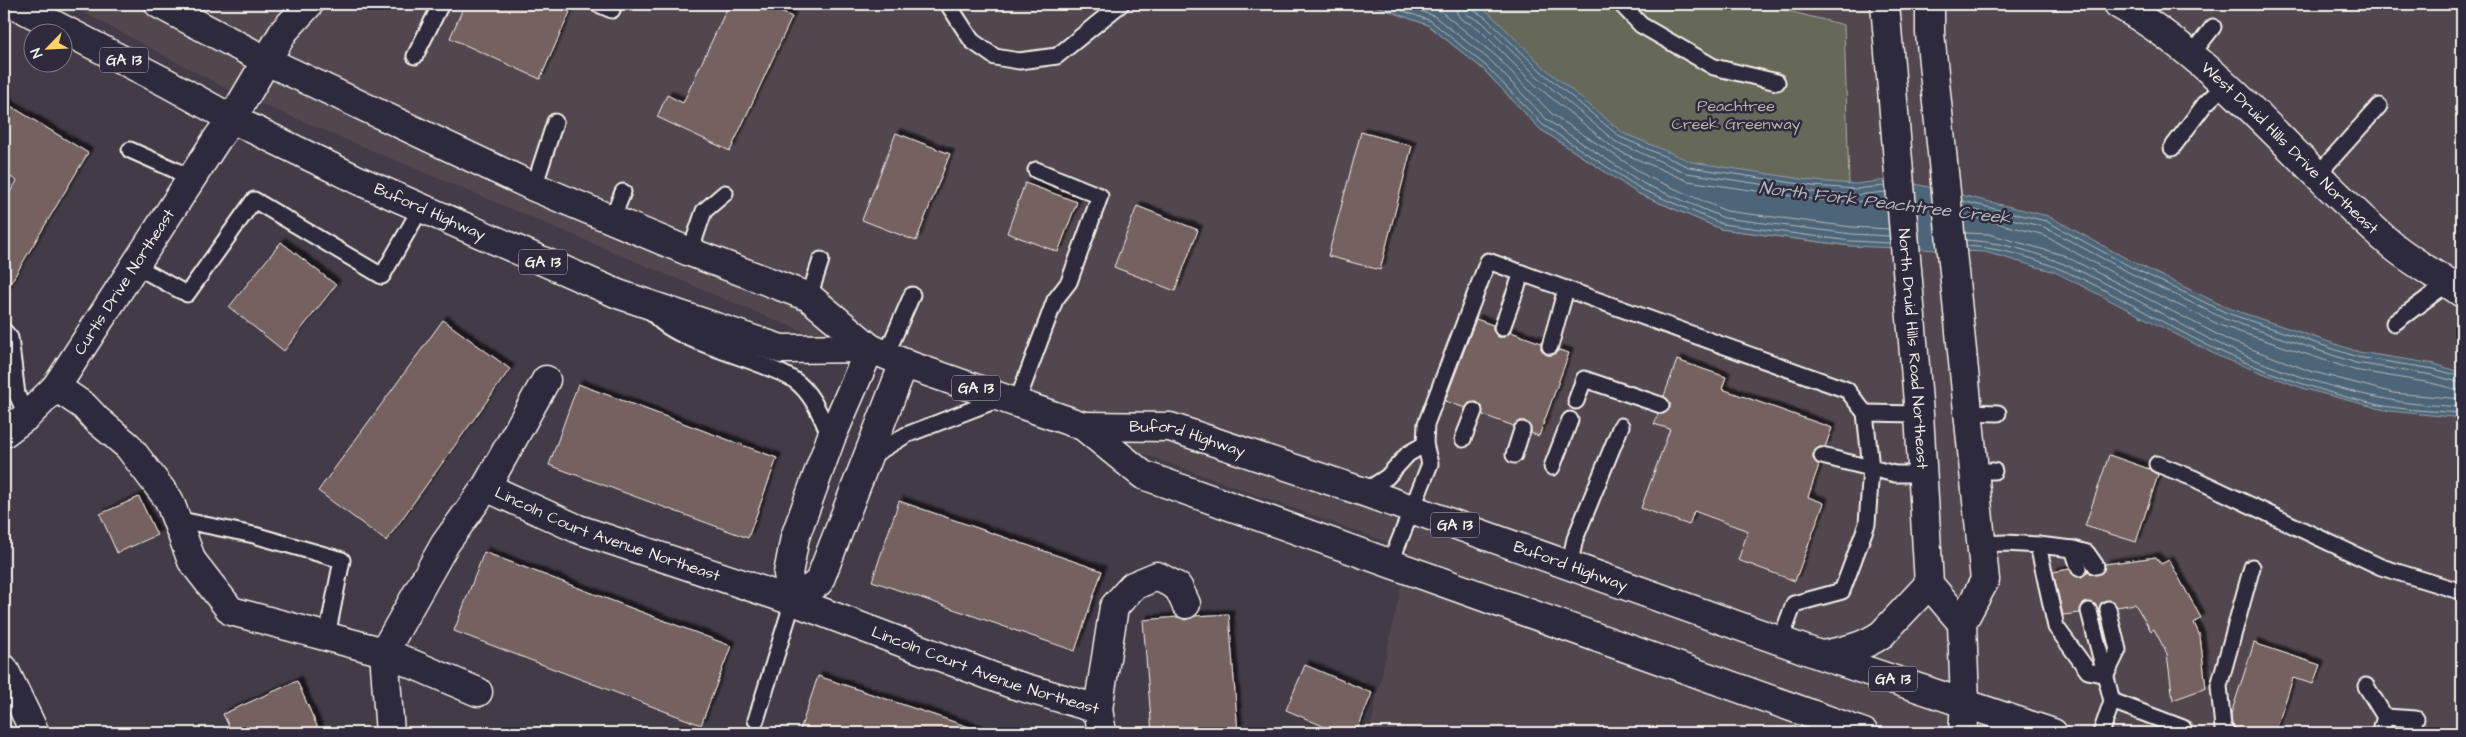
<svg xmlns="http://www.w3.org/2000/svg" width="2466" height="737" viewBox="0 0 2466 737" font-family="'Architects Daughter',sans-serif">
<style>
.built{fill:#524750}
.green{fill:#66695a;stroke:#adada1}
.water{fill:#4d6578;stroke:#909da5}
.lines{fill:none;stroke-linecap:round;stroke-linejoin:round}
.shore{stroke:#b1b9bb;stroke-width:1}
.building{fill:#746261;stroke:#f4f1e8;filter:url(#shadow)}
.service-casing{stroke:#f4f1e8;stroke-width:19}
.minor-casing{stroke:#f4f1e8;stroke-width:31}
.secondary-casing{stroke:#f4f1e8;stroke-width:31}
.primary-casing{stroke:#f4f1e8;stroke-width:31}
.service{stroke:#2f2a3d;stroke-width:15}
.minor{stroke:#2f2a3d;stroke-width:28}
.secondary{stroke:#2f2a3d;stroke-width:28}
.primary{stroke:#2f2a3d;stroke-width:28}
.labels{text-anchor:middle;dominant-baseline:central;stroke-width:5;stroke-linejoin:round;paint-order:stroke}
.shield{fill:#2f2a3d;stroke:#b9b5b5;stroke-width:1}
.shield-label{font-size:15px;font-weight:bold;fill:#f4f1e8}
.park-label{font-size:16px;fill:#b4b4a8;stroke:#2f2a3d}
.street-label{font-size:16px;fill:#f4f1e8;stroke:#2f2a3d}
.water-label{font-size:18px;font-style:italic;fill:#b1b9bb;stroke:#2f2a3d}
</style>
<defs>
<filter id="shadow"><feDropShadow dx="4.5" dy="-4.5" stdDeviation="1" flood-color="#0009"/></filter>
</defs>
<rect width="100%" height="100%" fill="#443b48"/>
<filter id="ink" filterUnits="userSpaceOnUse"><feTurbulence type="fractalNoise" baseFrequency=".02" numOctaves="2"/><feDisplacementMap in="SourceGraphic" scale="10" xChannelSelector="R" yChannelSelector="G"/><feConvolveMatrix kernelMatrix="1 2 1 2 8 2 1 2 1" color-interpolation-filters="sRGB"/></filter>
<g filter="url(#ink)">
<path class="built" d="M68,4h2394v729h-1093l40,-183 -627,-227 -551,-232z"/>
<path class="green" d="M1370,4h390l84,21 7,221 -130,-17 -82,-35 -99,-65 -57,-60 -55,-44z"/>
<path class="water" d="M1370,4h99l19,8 58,57 77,64 69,29 122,19 41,3 40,-5 153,37 87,47 93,45 131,44 76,12 27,9v45l-73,-7 -84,-22 -83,-31 -167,-86 -70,-20 -134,-6 -130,-17 -82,-35 -99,-65 -57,-60 -55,-44z"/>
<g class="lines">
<g class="shore">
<path d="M1384,4l47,17 55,45 57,59 98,64 81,35 129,17 39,2"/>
<path d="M1402,4l32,12 57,45 56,59 97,64 80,34 128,16 37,2"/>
<path d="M1424,4l15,6 57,46 56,58 96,63 78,34 126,16 37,2"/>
<path d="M1455,4l2,9 4,6 17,9 55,55 83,67 72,31 124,18 42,3 32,-3"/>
<path d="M1463,4l3,10 16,8 56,55 78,65 71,31 126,19 42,3 31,-3"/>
<path d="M1469,4l2,5 14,8 57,55 78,65 69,30 124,19 42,3 30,-3"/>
<path d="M1962,201l84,20 87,47 94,45 130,44 77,12 28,8"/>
<path d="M1963,207l81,20 86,46 95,46 131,44 76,12 30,8"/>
<path d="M1963,215l78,19 85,46 96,46 132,44 77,13 31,8"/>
<path d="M1965,233l24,1 74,21 167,86 80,30 83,22 69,6"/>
<path d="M1966,240c95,5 176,68 260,107 51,24 109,43 165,53 23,5 48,5 71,7"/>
<path d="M1967,246c94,5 174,70 257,107 48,22 115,45 166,54 24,4 49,4 72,6"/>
</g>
</g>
<g class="building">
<path d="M465,4h87l18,8 -30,67 -90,-41z"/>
<path d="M729,4h34l29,13 -62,134 -73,-34 10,-22 16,8z"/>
<path d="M4,102l84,51 -84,141v-92l13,-21 -13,-8z"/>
<path d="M1361,132l51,14 -32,124 -52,-14z"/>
<path d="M896,133l54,21 -34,87 -54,-21z"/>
<path d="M1025,183l52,19 -19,50 -51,-19z"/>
<path d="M1137,206l61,24 -23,61 -61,-24z"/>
<path d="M281,242l55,43 -52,66 -55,-44z"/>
<path d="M1476,319l17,6v5l5,7h6l7,-5 30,11v6l6,6h6l6,-5 10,3 -30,83 -8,-3v-5l-6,-7h-5l-6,5 -31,-11 -1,-9 -5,-4 -8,1 -4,5 -20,-7z"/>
<path d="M443,320l67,49 -124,172 -68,-50z"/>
<path d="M1677,360l49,17 -4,12 110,39 -7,19h-6l-6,7v5l6,6 -11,32 16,6 -29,78 -57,-21 10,-29 -54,-20 -5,14 -48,-17 29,-79 -16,-5 4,-10h5l7,-6v-5l-6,-7z"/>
<path d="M578,384l199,74 -29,80 -199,-73z"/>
<path d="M2109,455l40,14 9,6 -22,67 -51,-16z"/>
<path d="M139,497l18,38 -40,18 -17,-39z"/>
<path d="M899,501l203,70 -27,80 -203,-70z"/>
<path d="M484,552l247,94 -30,79 -247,-94z"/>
<path d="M2156,557l5,7 8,-4 32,58 -7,5 6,13 6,52 -33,12 -6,-46 -13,-25 -3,2 -16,-27 -18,3 -3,-5 -8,-2 -5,3 -3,7 -3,-6 -8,-2 -5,3 -2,8 -17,2 -10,-43 17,-3 7,8h5l6,-6 9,4 7,-5 1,-6z"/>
<path d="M1229,614l9,119h-86l-9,-113 35,-3 7,3 10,-4z"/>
<path d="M2254,643l66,22 -7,19 -20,-6 -18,55h-37l-6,-9 -1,-10z"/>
<path d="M1305,665l67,28 -16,40h-17l-53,-23z"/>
<path d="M818,676l160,54v3h-179z"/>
<path d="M297,681l23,52h-88l-9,-19z"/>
</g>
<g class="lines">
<defs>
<g id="service">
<path d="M598,4l14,6"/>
<path d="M948,4l24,37 23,16 24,4 38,-5 64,-52"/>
<path d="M1621,4l20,21 73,42 63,15"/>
<path d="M2192,54l21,-27"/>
<path d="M415,56l26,-52"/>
<path d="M2172,148l33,-44 20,-19"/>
<path d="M130,150l45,20 15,10"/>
<path d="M2318,174l61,-68"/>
<path d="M534,187l21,-65"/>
<path d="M612,219l11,-27"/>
<path d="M690,252l14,-41 21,-18"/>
<path d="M134,265l47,26"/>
<path d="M187,294l67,-94 128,76 39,-68"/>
<path d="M809,297l12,-37"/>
<path d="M651,310c16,32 110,48 143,70 19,13 28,39 37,58"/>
<path d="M2394,323l54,-40"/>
<path d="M1502,328l20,-55"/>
<path d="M4,331l6,7 7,57 10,21"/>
<path d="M1550,346l16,-57"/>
<path d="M886,355l26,-60"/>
<path d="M1576,401l8,-22 77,26"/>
<path d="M1017,402l38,-102 14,-18 31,-86 -64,-26"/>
<path d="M1967,412l31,1"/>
<path d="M1865,413l54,1"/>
<path d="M1463,439l11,-28"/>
<path d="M1514,455l8,-25"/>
<path d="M1822,456l73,18h28"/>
<path d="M870,457l36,-22 96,-37"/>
<path d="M2157,464l36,14 188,89 75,23"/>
<path d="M1552,467l18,-47"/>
<path d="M1974,471h20"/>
<path d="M1364,492l23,-15 21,-23 17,-10"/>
<path d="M176,519l78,16 88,25 -15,76"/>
<path d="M1981,544l25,-1 32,2 18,82 32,44 18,4 12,-25 -10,-41"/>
<path d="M2038,545l35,4 6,19"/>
<path d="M2073,549l14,4 9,13"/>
<path d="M1390,564l40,-100 -5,-20 1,-20 62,-163 359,129 18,23 6,55 -4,56 -25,67 -48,13 -14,37"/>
<path d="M1569,566l6,-27 46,-113"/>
<path d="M2089,611l23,90 -11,32"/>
<path d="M2366,686l19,31 -5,16"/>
<path d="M2112,701l71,27 -2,5"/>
<path d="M2385,717l31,2"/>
<path d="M756,720l37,-119"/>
<path d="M2228,733l-5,-5 -4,-42 33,-119"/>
</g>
<g id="minor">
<path id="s1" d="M2118,4c107,61 182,163 275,242 21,17 47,31 69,47"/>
<path d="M56,387l28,19 13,14 31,26 41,54 23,61 39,50 153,41 94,40"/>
<path id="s2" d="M4,433l23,-17 29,-29 161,-248 15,-20 52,-88 25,-27"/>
<path d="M486,487l60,-107"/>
<path d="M793,601l-5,-27 7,-37 36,-99 39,-90"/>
<path d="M793,601l26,-19 85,-219"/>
<path d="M4,669l31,64"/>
<path d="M1098,709l16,-102 19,-21 24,-10 21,11 8,17"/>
<path id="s3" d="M390,733l-6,-81 61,-108 41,-57 92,42 215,72 219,83 86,25 4,24"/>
</g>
<g id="secondary">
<path id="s4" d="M1885,4l34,410 10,170 33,39"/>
<path d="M1930,4v29l55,547 -23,43 3,80 -2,30"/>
</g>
<g id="primary">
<path id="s5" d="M14,4l153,79 65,36 128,62 258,113 163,55 89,-1"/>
<path d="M159,4l108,57 267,126 156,65 119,45 61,51 41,18 172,60 60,49 721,258"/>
<path id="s6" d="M1083,426l87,1 194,65 456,163 233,78"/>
<path d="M1822,655c22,-4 42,-8 60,-21l47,-50"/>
</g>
</defs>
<use href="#service" class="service-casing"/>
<use href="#minor" class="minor-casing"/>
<use href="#secondary" class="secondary-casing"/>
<use href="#primary" class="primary-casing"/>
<use href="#service" class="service"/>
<use href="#minor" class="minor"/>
<use href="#secondary" class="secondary"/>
<use href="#primary" class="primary"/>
</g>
</g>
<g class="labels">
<g class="shield">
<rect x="100" y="47.5" width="48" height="25" rx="4"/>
<rect x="519" y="249.5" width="48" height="25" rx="4"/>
<rect x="952" y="375.5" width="48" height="25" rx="4"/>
<rect x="1431" y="512.5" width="48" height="25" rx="4"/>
<rect x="1869" y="666.5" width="48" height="25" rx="4"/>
</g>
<g class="shield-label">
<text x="124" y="60">GA 13</text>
<text x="543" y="262">GA 13</text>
<text x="976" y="388">GA 13</text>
<text x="1455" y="525">GA 13</text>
<text x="1893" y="679">GA 13</text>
</g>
<g class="park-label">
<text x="1736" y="106">Peachtree<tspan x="1736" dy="18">Creek Greenway</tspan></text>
</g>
<g class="street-label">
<text stroke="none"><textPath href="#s1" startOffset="225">West Druid Hills Drive Northeast</textPath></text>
<text stroke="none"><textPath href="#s5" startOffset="465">Buford Highway</textPath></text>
<text stroke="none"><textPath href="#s2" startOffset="195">Curtis Drive Northeast</textPath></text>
<text stroke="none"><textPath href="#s4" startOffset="346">North Druid Hills Road Northeast</textPath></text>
<text stroke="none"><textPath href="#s6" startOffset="106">Buford Highway</textPath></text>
<text stroke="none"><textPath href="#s3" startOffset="406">Lincoln Court Avenue Northeast</textPath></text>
<text stroke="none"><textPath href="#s6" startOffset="511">Buford Highway</textPath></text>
<text stroke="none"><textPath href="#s3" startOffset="808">Lincoln Court Avenue Northeast</textPath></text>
</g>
<g class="water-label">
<text transform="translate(1885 203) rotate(7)">North Fork Peachtree Creek</text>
</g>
</g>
<rect width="2466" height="737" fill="none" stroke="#2f2a3d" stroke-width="20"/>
<rect x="10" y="10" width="2446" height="717" fill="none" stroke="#f4f1e8" stroke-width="2" filter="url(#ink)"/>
<g transform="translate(48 48) rotate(246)"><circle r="24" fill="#2f2a3d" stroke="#7e7a81"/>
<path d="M0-4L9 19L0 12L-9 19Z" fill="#ffd166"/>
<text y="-8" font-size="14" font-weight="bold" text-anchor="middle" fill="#f4f1e8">N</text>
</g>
</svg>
